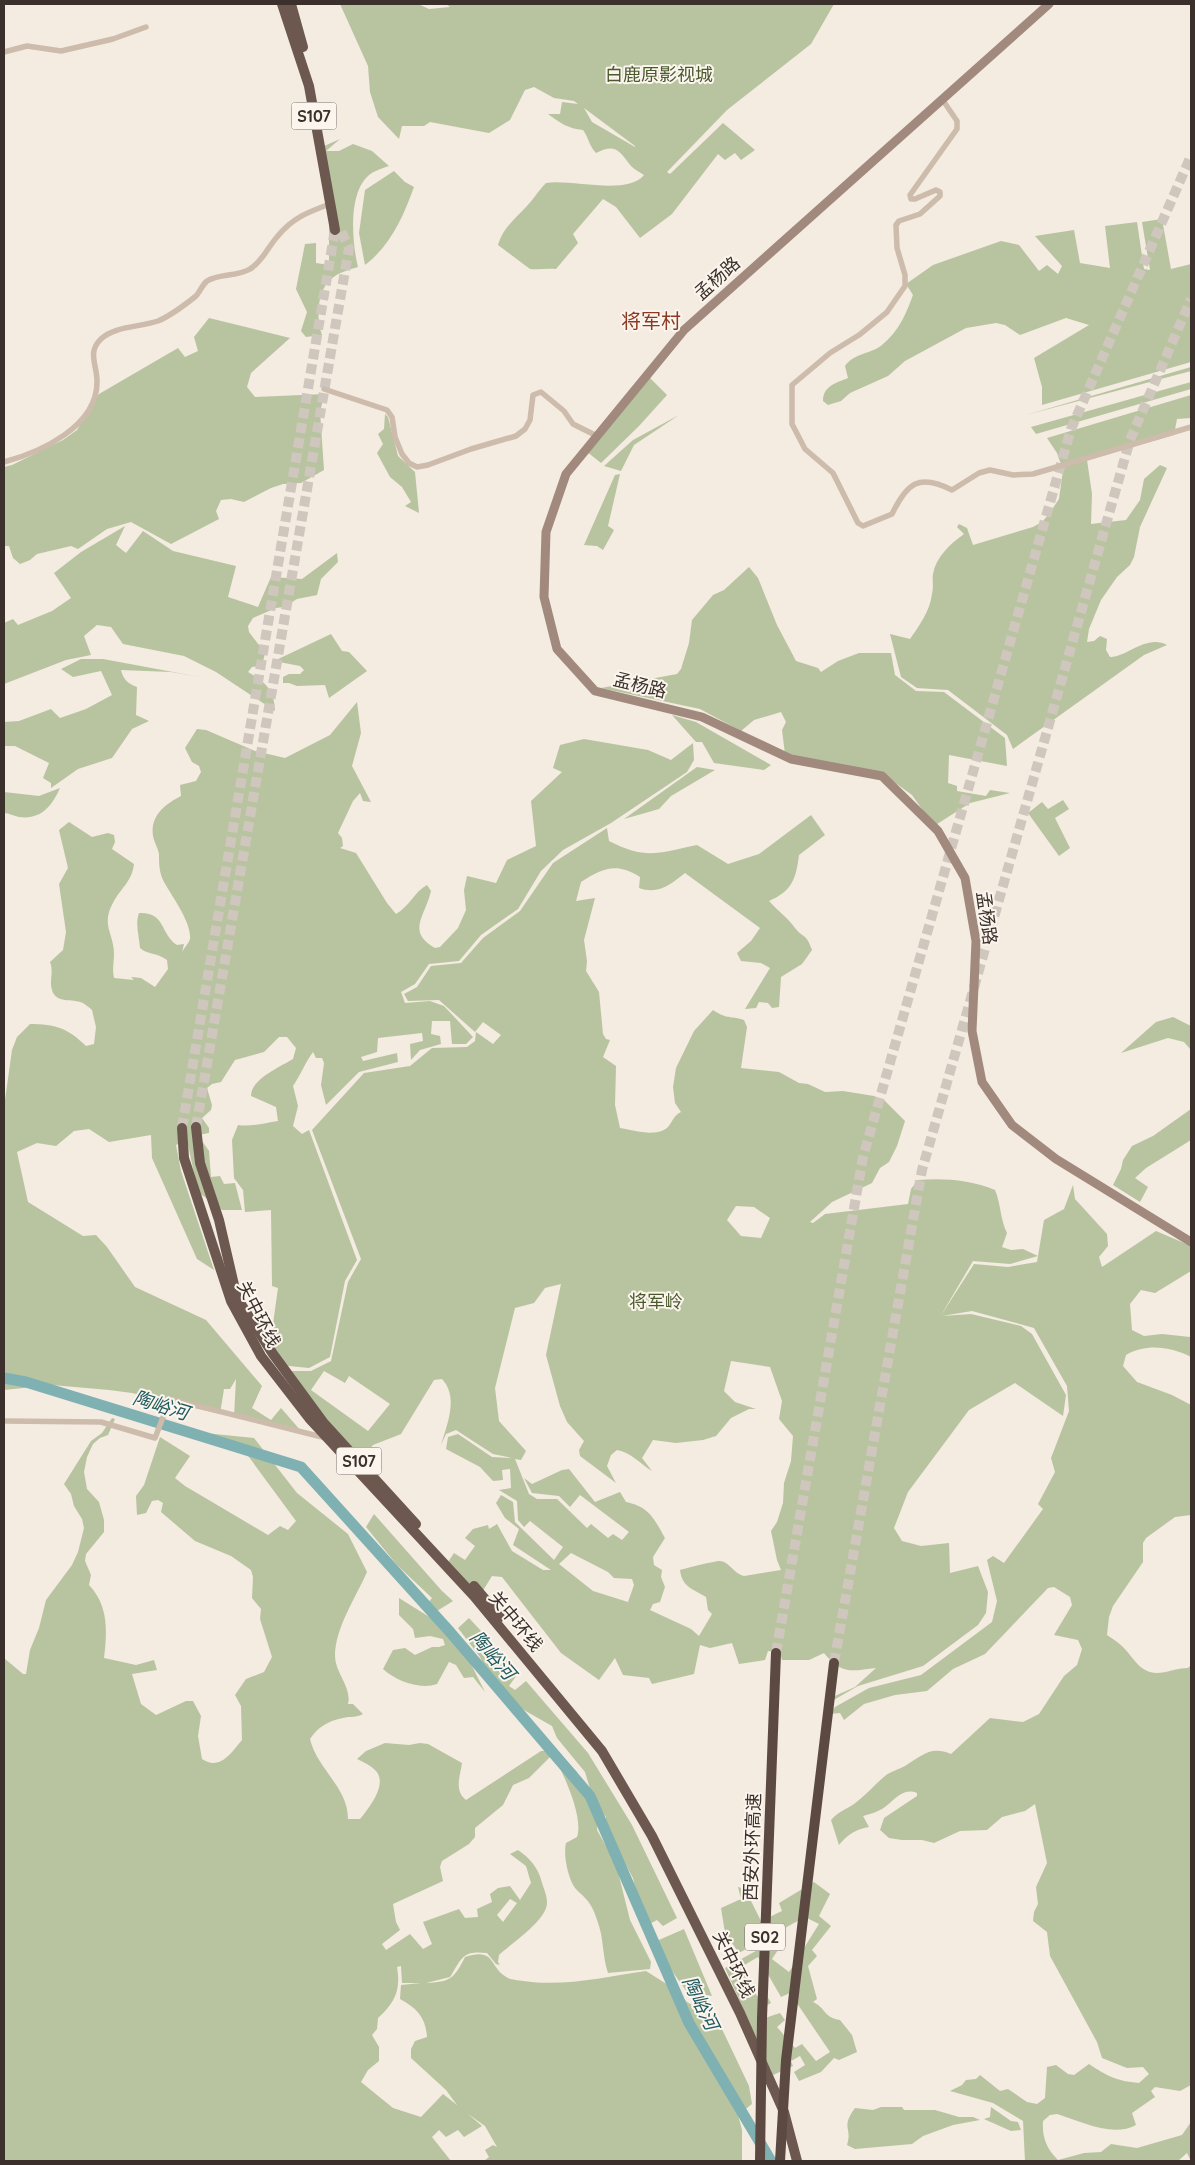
<svg xmlns="http://www.w3.org/2000/svg" width="1195" height="2165" viewBox="0 0 1195 2165" font-family="Quicksand,'Noto Sans SC',sans-serif">
<style>
.green{fill:#b8c4a0;fill-rule:evenodd}
.lines{fill:none;stroke-linecap:round;stroke-linejoin:round}
.river{stroke:#7fb0b2;stroke-width:11}
.trunk-tunnel{stroke:#cfc6bd;stroke-width:10;stroke-dasharray:10 5;stroke-linecap:butt}
.motorway-tunnel{stroke:#cfc6bd;stroke-width:10;stroke-dasharray:10 5;stroke-linecap:butt}
.minor{stroke:#cdbbac;stroke-width:5.5}
.secondary{stroke:#a18a7d;stroke-width:9}
.trunk{stroke:#6c584f;stroke-width:10}
.motorway{stroke:#5c4a42;stroke-width:10}
.labels{text-anchor:middle;dominant-baseline:central;stroke-width:4;stroke-linejoin:round;paint-order:stroke}
.shield{fill:#fbf5ee;stroke:#756b66;stroke-width:1}
.shield-label{font-size:16px;font-weight:bold;fill:#3b302b}
.park-label{font-size:18px;fill:#4a5a2e;stroke:#fbf5ee}
.street-label{font-size:18px;fill:#3b302b;stroke:#fbf5ee}
.water-label{font-size:19px;font-style:italic;fill:#1f5a5e;stroke:#fbf5ee}
.quarter-label{font-size:20px;fill:#8c3b22;stroke:#fbf5ee}
</style>
<rect width="100%" height="100%" fill="#f4ebe1"/>
<g class="green">
<path d="M340,4h78l11,5 21,-2 -4,-3h388l-23,40 -84,66 -60,62 3,2 53,-51 32,27 -14,10 -6,-7 -10,7 -7,-6 -46,60 -32,24 -24,-31 -13,-8 -30,35 5,9 -22,26c-9,-1 -17,1 -26,0l-32,-24c5,-17 16,-25 28,-38 7,-7 12,-16 20,-24 26,-4 81,13 98,-8 -4,-3 -9,-5 -13,-9 -12,-15 -15,-23 -35,-13 -7,-7 -7,-15 -13,-23 -15,-1 -24,-8 -35,-16h12l2,-12 16,2 -4,-3 -20,-3 -20,-11 -9,3 -15,30 -21,13 -59,-11 -6,4h-22l-3,13 -21,-22 -8,-25 -2,-26zM584,108l51,38v1l-43,-25z"/>
<path d="M340,139l-14,12h13l14,-7 19,7 17,15c-6,2 -16,5 -21,10 -20,18 -16,67 -10,91 -11,3 -21,6 -29,14 -12,12 -13,39 -7,54l-16,2 -5,-6 6,-19 -11,-23 9,-45 11,-1v20l13,2v-47l-7,-71z"/>
<path d="M394,171l11,11 9,5c-11,30 -23,58 -49,78l-6,-32 6,-43z"/>
<path d="M1162,219l9,50 20,-5v98l-149,43v-18l-8,-29 55,-33 -23,-7 -46,17 -15,-10 -9,-2 -30,5 -61,33 -17,15 -38,17 -9,8 -13,4 -5,-4c0,-15 13,-18 25,-23l-3,-12c9,-13 26,-12 37,-21 17,-14 24,-31 31,-50l-7,-11 27,-19 68,-24 18,4 20,26 8,-6 11,9 4,-8 -27,-30 39,-6 6,33 30,5 -5,-42 32,-4 7,47 6,1 -8,-48z"/>
<path d="M209,318l81,20 -39,35 -4,14 8,10 70,-3 -5,17 4,59 -23,13 -18,1 -12,4 -27,14 -13,-3 -10,1 -5,11 3,8 -48,25 -40,-22 -24,7 -29,20 -7,-3 -34,8 -7,6 -10,4 -7,-6 -4,-12h-5v-79l8,-2 51,-25 14,-10 22,-36 79,-46 7,9 13,-6 -4,-14z"/>
<path d="M1191,367v4l-165,44z"/>
<path d="M649,377l18,18 -28,31 -38,37 -15,-12z"/>
<path d="M1191,382v7l-155,45 -5,-7z"/>
<path d="M1191,395v23l-14,1 -3,16 -87,25 5,34 -1,30 35,-4 14,-20 4,-21 16,-14 7,3 -27,59 -6,30 -4,8 -13,12 -16,23 -12,29 -2,13 7,-1 6,-5 7,3 -1,11 4,7c16,1 36,-23 57,-12l-23,10 -131,94 -6,-14 -59,-45 -31,-2 -16,-11 -11,-43 20,5c9,-13 20,-28 22,-45 2,-7 0,-14 1,-20 3,-17 17,-30 31,-40l-7,-7 2,-3 8,4 6,17 60,-18 9,-5 7,-8 10,-15 4,-29 -6,-17 -10,-15z"/>
<path d="M385,414l3,3 10,39 17,16 4,41 -14,-7 6,-4 -9,-15 -12,-10 -13,-24 6,-9 -5,-10 6,-5z"/>
<path d="M679,415l-45,30 -13,26 -17,-5 29,-26z"/>
<path d="M620,474l-12,52 6,4 -11,20 -6,-4 -13,-1 31,-70z"/>
<path d="M125,526l-9,19 10,8 17,-22 30,20 63,15 -8,31 30,10 13,-30 31,2 35,-26 1,9 -17,17 -4,16 -20,4 -13,8 -8,1 -23,10 -5,8 1,6 16,21 -3,13 -10,1 -4,5c18,11 26,17 27,39l-59,-39 -32,-16 -61,-12 -12,-17 -14,-2 -13,11 7,19 -25,5 -62,24v-61l9,-4 5,6 34,-14 19,-13 -17,-25 27,-21z"/>
<path d="M749,567l9,11 19,47 19,36 22,7 3,4 17,-11 21,-8h32l4,22 21,16 28,1 61,46 2,28 -58,-11 -1,28 9,3v5l29,5 4,-6 20,3 -40,10 -36,23 -22,-31 -22,-16 -105,-25 -3,-24 4,-8 -5,-10 -27,8 -13,11 -41,-22 -99,-21 76,-14 4,-5 8,-26 3,-23 21,-25 11,-5z"/>
<path d="M331,634l11,17 7,1 18,19 -38,27 -4,-13 -28,1 -8,-3h-6v-6l6,-3h11l4,-4 -4,-4 -26,-5z"/>
<path d="M81,659h22l97,18 -29,-5 -50,-2c2,9 7,14 16,17l-1,28 13,6 -17,8 -20,29 -34,11 -27,19v-5l-8,-5 6,-15 -34,-17h-11v-24l15,-1 32,-12 9,9 26,-9 26,-14 -11,-24 -28,6 -12,-8z"/>
<path d="M357,702l4,31 -9,33 19,36 -8,-1 -3,-8 -7,8 -15,32 4,5 1,8 -3,2 16,5 31,50 9,11c14,-8 18,-22 31,-29l4,6c-6,26 -25,40 4,57l5,-1 18,-19 8,-18 -2,-20 3,-14 29,7 11,-23 29,-14 -5,-45 31,-29 -9,-4 7,-23 24,-6 64,11 23,10 22,-17 1,17 -7,12 -76,51 -48,27 -22,21 -23,38 -37,26 -22,26 -30,3 -14,20 -14,8 4,11 25,-2 14,5 29,31 -7,7h-14l-2,-23h-18l-1,13 9,2 1,8 -21,6 -9,10 -1,-16 13,-3 -1,-8 -44,5 -1,14 -16,5 2,4 34,-8 1,9 -39,10 -33,33 -5,-20 3,-22 -2,-5h-6l-3,-6c-7,9 -13,24 -20,34l5,20 -5,20 9,8 7,-4 48,130 -12,21 -15,76 -21,11 -30,-3 -19,-30 12,-4 6,-43 -6,-2 -1,-76 -26,2 -2,-22 -9,-12 -2,-38 6,-15c14,2 26,-2 40,-4l-2,-14 -25,-11c0,-17 29,-29 42,-37l3,-11 -9,-11h-8l-15,15 -29,8 -14,22 -9,2 -5,4 5,17 -1,5 -9,8 7,10v5l-11,2 11,16 2,26 9,-1 4,8 11,-1 7,27h-20l-24,-18 -11,-52 -11,5 5,26 33,99 -17,-11 -45,-101 -1,-23 -42,7 -20,-13 -15,2 -18,15 -19,-3 -20,9 11,50 55,34 13,-1 11,12 28,40 71,33 56,66 -10,22 19,12 10,-12 20,23 -67,-14 2,-38 -6,10h-6l-4,25 -88,-21 -23,-3 -57,-5 -48,5v-283l8,-57 5,-13 13,-13c25,0 38,4 56,22l8,-2 2,-17 -4,-17c-2,-2 -6,-5 -9,-7 -11,-5 -27,1 -31,-13 -3,-9 2,-18 -2,-28l13,-12 3,-18 -7,-48 9,-16 -9,-38 10,-8 23,15 16,-4 6,2 1,7 -3,7 22,15c-2,17 -12,23 -20,37 -14,24 0,32 0,53 0,9 -2,14 0,24l20,2 -3,-3 10,1 14,9 13,-18 -1,-9c-11,-8 -19,-5 -27,-12 -1,-13 -5,-24 -1,-35 27,-1 21,21 38,32l7,-1 -2,8c2,-4 7,-9 8,-13 2,-17 -20,-45 -27,-59 -4,-9 -4,-17 -4,-26 -1,-6 -5,-12 -6,-18 -3,-20 12,-32 28,-40l-1,-11 16,-4 5,-9 -2,-6 -7,-4 -7,-14 12,-19 9,1 49,21 30,7 45,-23z"/>
<path d="M672,715l24,7 75,43 -7,5 -50,-7 -12,-21h-6z"/>
<path d="M697,767l18,3 -44,26 -12,13 -35,10z"/>
<path d="M60,788c-8,18 -19,32 -41,29 -5,-1 -10,-4 -15,-4v-21l35,4z"/>
<path d="M1063,800l6,9 -14,9 15,30 -11,8 -31,-43 14,-11 6,7z"/>
<path d="M811,815l14,20 -26,20c-3,24 -7,36 -30,46 10,11 17,15 26,27 9,11 11,5 17,22l-10,14 -21,13 -2,30 -7,1 -4,-5 -9,-1 -3,6 -11,1 25,-41 -9,-5 -20,-2 -4,-8 14,-12 9,-13 -75,-55c-14,11 -26,22 -46,15l1,-11c-24,-15 -37,-9 -59,5l-5,19 19,-3 -11,42 3,21 -1,10 13,21 4,42 3,5 4,1 -7,17 13,9 -1,39 5,23c13,2 36,10 48,-1 5,-6 5,-11 13,-15l-6,-9 -2,-16 3,-19 18,-37 19,-21c15,10 16,5 31,10l3,7 -6,41 38,4 20,11 9,1 17,8 18,-1 31,5 11,5 20,20 -8,25 -8,16 -9,6 -8,15 -40,19 -22,20 3,1 12,-9 83,-10 3,-15 7,-9c26,-2 53,0 77,10 6,14 5,29 12,43l-5,14 9,3 12,-1 15,7 6,-36 20,-11 9,-24 2,14 32,35 1,12 -9,11 3,10 54,-36 35,15v25l-36,22 -14,-3 -11,14 2,26 12,6 18,-2 28,3 1,20c-20,-10 -44,-14 -65,-2l-3,11 14,16 35,13 19,10v110l-16,2 -29,21 -3,5v19l-30,44 -4,11 -2,18c6,4 12,8 16,12 10,10 17,26 34,26 9,0 20,-5 31,-5l3,-3v420l-11,6 -25,-4 -4,4 4,6 -23,16 4,12c-24,13 -55,-4 -79,-11l-7,1 -7,6c-1,16 3,27 15,39l26,-7 17,-1 10,-8 26,4 45,-13 9,-13v39l-4,-8 -9,8h-153l-2,-40 -30,-18 -43,-12 12,-6 4,-5 10,-1 4,-4 20,16 8,-2 19,13 10,2 8,-6 2,-31 9,-2 12,9 6,1 15,-11c18,12 27,17 50,19l10,-9 -6,-7 -16,1 -25,-10 -5,-16 -47,-86 -3,-24 -14,-11 1,-9 4,-8 -2,-17 11,-24 -12,-59 -10,7 -23,6 -15,13 -27,1 -26,12 -12,-3h-20l-13,-2 -9,-8 4,-12 33,-22v-3c-16,-6 -23,9 -35,16 -5,3 -12,5 -19,7l6,11c-13,2 -22,8 -30,18l-8,-25c10,-11 18,-11 28,-20 9,-7 17,-17 26,-24 6,-5 13,-6 20,-10 16,-10 26,-21 46,-12l39,-36 33,4 16,-8 25,-38 13,-11 5,-16 -4,-9 -24,-5 18,-30 -2,-8 -16,-10 -6,1 -63,66 -32,15 -26,22 -32,4 -31,9 -20,16 -4,-7 -10,1 5,-7 34,-19 52,-13 71,-53 5,-21 -10,-41 6,-4 11,7 39,-54 -5,-5 17,-32 -4,-14 18,-47 -2,-25 -33,-58 -62,-17 -30,5 29,-2 50,12 11,8 34,61 -3,21 -48,-33 -46,27 -61,82 -14,36 8,13 19,5 28,-3 1,30 28,-7 10,26 -2,21 -8,12 -55,41 -65,20 -33,19 3,-6 27,-12 21,-19c-25,3 -34,7 -52,-15l-15,7h-27l-2,-8 -12,-1 -3,9 -26,4 -7,-21 -22,5 -10,-3 -6,29 -42,10 -3,-6 -26,-3 -8,-17 -16,22 -38,-27 -59,-76 -10,-1 -13,21 -31,-35 6,-9 11,7 10,-14 -10,-8 8,-9 15,-4 1,4 8,-5 15,27 31,19h8l-38,-25 6,-16 -14,-11 -9,-15 5,-8 12,7 2,20 39,38 9,-13 -33,-26 -6,6 -6,-7 -1,-19 -18,-11 12,-2 -1,-19 -8,1 1,10 -10,1 -13,-14 -34,-18 2,-12 10,-3 34,23 20,1 -19,-4 -37,-24 -10,4 -5,11c6,-21 18,-48 1,-66l-8,1 -33,54 -28,11 -15,17 -75,-91h28l20,-10 17,-79 13,-23 -49,-129 52,-57 46,-7 22,-18 35,-1 8,-6 1,-9 17,12 8,-9 -18,-13 -8,10 -36,-32 -31,1 -4,-7 13,-7 14,-21 30,-3 22,-25 37,-27 33,-48 54,-35 2,13c37,19 49,12 88,4l31,19 31,-10zM736,1206l18,1 16,11 -9,20 -20,-2 -14,-16zM1038,1256l-1,6 -29,5 -34,-3 -34,53 33,-56 37,3zM561,1284l-15,71 14,51 7,16 17,19 -5,9 1,6 36,27 -9,-17 4,-11 6,-5c14,2 23,14 35,21l-10,-13 11,-18 23,3 27,-3 13,-4 15,-18 18,-9h7l-21,-7 -11,-11 7,-30 39,6 12,34 -3,18 14,17 -2,25 -7,22 -1,20 -6,19 -6,9 6,29 4,10 -37,6c-10,-2 -14,-14 -24,-15 -6,0 -33,7 -40,9 2,17 13,19 26,27l2,13 4,4 -13,22 -8,-7 -41,-19 3,-6 7,-2 5,-15 -4,-10 1,-7 -8,-5 -1,-8 12,-19c-11,-19 -15,-31 -39,-36l-6,-10 -25,10 -26,-33 -7,1 -30,14 -8,-6 8,15 27,3 11,11 10,-12 49,37 -7,8 -9,-6 -5,4 -17,-14 -4,4 -30,-29h-20l-8,-5 -14,-35 6,1 5,-9 -27,-30 -4,-33 20,-80 19,-5 11,-15zM324,1371l21,12 4,-7 41,28 -22,27 -57,-41zM571,1553l37,19 6,6 18,1 2,6 -6,17 -35,-11 -34,-27z"/>
<path d="M1173,1017l18,9v24l-7,-8 -16,-4 -47,15 35,-31z"/>
<path d="M1191,1109v31l-45,28 -11,10 13,9 -8,15 -27,-17 8,-16 2,-9 9,-14 21,-10z"/>
<path d="M112,1418l3,1 -7,16 -8,3 -7,6 -6,13 -3,15 3,17 12,13 5,18v12l-18,22 -1,7 6,14 -2,10c20,21 18,47 15,73l32,7 18,-5 3,10 -25,4 9,30 15,11 30,-14h7l8,15 -3,20 4,23c18,12 29,-6 40,-19l-1,-34 -6,-11 11,-16 18,-7 8,-15 -12,-38 1,-10 -9,-11 1,-21 -2,-7 -20,-14 -36,-15 -34,-29 2,-9 -5,-3 -6,1 -6,12 -9,2 -1,-19 8,-11 16,-48 30,19 -15,22 10,8 83,49 12,-9 8,4 8,-9 -50,-68 -18,-13 -9,2 -14,-9 49,5 43,55 51,41 19,38c-11,25 -32,56 -32,84 0,17 17,31 13,48h5l10,10c-7,4 -13,2 -20,4 -15,3 -25,9 -33,21 7,30 38,48 38,80h12c9,-11 29,-36 15,-49 -5,-5 -12,-8 -18,-11l9,-8 19,-8 24,2 11,-2 8,1 34,19c-2,13 -8,28 4,37l75,-49 15,-1 21,22 11,33 10,12 -1,13 19,34 14,56 21,42 -1,7 -42,4c-6,-18 -4,-36 -11,-53 -2,-7 -6,-16 -11,-21 -3,-4 -8,-7 -11,-11 -7,-10 -12,-33 -9,-45l11,-6c7,-20 -14,-64 -24,-83l-24,24 -16,7 -10,20 -28,23v9l-6,7 -27,17 -2,6 3,14 -50,23 3,18 4,8 -18,14 4,6 24,-16 13,15 9,-5 -9,-22 36,-13 6,9 13,-1 -1,-8 15,-7 -2,-8 8,-6 12,-2 10,14 11,-17 -5,-17 -16,-12 8,-4c12,8 21,19 24,33 2,6 5,13 5,19 1,18 -37,42 -48,53l-1,7 2,3 -4,-1 -9,-11c-25,-3 -25,5 -37,24l-24,6c24,-1 28,-4 39,-26 32,-10 23,11 43,21 4,2 11,2 15,3 41,6 82,-4 123,-10l30,19 11,12 28,17 6,8 28,59 3,18 -14,11 4,15v31h-258l5,-4 -4,-7 8,-5 4,2 -12,-21 -17,-12 14,12 -18,11 -6,-7 -12,7 -7,-7 -7,7 19,24h-447v-503l19,16h3l4,-24 9,-22 7,-28 26,-35 6,-13 6,-24 -2,-9 -8,-13 -3,-12 -7,-10 27,-43 11,-8zM510,1899l7,4 -14,19 -6,-7zM401,1966l1,17h19l-20,2 -1,14c17,9 26,19 27,38l-12,4 -4,8v9l35,32 11,15 -14,-11 -22,23 -28,-9 -32,-26 7,-12 11,-9v-14l-7,-12 5,-6 1,-11c17,-15 23,-28 19,-51z"/>
<path d="M374,1514l68,77 11,10 -16,10 -9,-8 4,-5 -35,-33 -31,-38z"/>
<path d="M399,1598l48,30 12,12 26,52 -12,-15 -9,1 -8,-13 -7,-3 -12,22c-17,6 -41,-3 -54,-15l10,-19 12,-2 10,7 17,-8h7l6,-2 -2,-6 -13,-3 -15,2 -2,-9 -14,-14z"/>
<path d="M469,1618l50,54 -10,14 6,4 11,-9 62,72 44,72 45,93 -14,8 -6,-6 -9,5 4,8 -6,3 -13,-58 -29,-53 2,-8 -12,-15 -9,-30 -28,-34 -5,-12 -53,-30 -19,-39 -22,-29z"/>
<path d="M814,1882l16,12 -11,22 12,10 -19,24 5,6 -9,10 9,33 -4,3c12,5 11,16 27,18l12,15 5,17 -18,8 -5,-2 -13,14 -22,9 -5,-9 11,-7 -5,-9 -9,5 2,5 -20,9 -48,-107 47,-26 8,5 -8,12 17,13 30,-48 -14,-7 -66,36 -14,-20 -4,-25 20,-9 -3,-12 7,2 16,32 21,-10 -3,-8zM758,1957l23,40 9,-4 40,59 -14,9 -14,-17 -7,4 -18,-21 8,-7 -5,-7 -15,5 -5,-9 11,-6 -5,-9 -9,2 -16,-29z"/>
<path d="M684,1929l28,67 -25,-4 -35,-49z"/>
<path d="M881,2107h21l2,3h31l24,7h14l7,3 -27,5 -30,11 -11,8 -57,5 -8,-4c6,-17 -7,-17 8,-37l18,2z"/>
<path d="M991,2107l20,14 7,1 3,8 -10,1 -27,-12 6,-2z"/>
</g>
<g class="lines">
<path class="river" d="M4,1378l22,4 275,85 149,165 140,164 99,227 82,138"/>
<g class="trunk-tunnel">
<path d="M196,1127l153,-879 -9,-19"/>
<path d="M182,1128l153,-898"/>
</g>
<g class="motorway-tunnel">
<path d="M776,1653l87,-496 208,-728 120,-273"/>
<path d="M834,1663l88,-493 208,-730 61,-141"/>
</g>
<g class="minor">
<path d="M4,52l23,-6 34,5 52,-12 33,-12"/>
<path d="M942,99l15,22v8l-47,66 1,4h4l21,-9 4,2v4l-20,18 -21,7 -3,4 1,23 8,27v11l-18,26 -28,23 -29,18 -38,32v39l13,25 28,24 25,50 5,3 29,-12c15,-31 27,-41 60,-24l27,-17 11,-3 23,5 20,-1 158,-47"/>
<path d="M324,389l63,21 5,7 3,20 7,17 7,9 8,4 11,-2 43,-16 45,-13 9,-7 5,-9 3,-25 8,-3 23,19 9,13 24,12"/>
<path d="M4,462c37,-10 94,-36 93,-81 0,-16 -10,-29 4,-42 13,-13 40,-12 57,-18 12,-5 28,-17 38,-25 4,-4 6,-11 11,-15 13,-8 30,-4 43,-12 12,-7 18,-22 27,-32 15,-19 31,-25 53,-33"/>
<path d="M4,1421l97,1 54,16 15,-39 156,39"/>
</g>
<path class="secondary" d="M1049,4l-365,326 -118,144 -20,58 -2,65 13,52 38,42 107,26 89,42 91,17 56,55 27,47 11,63 -4,90 10,51 30,43 44,34 135,83"/>
<g class="trunk">
<path d="M282,4l27,82 26,144"/>
<path d="M291,4l12,43"/>
<path d="M196,1127l4,36 19,57 18,78 36,56 50,68 93,102"/>
<path d="M182,1128l2,30 47,143 30,55 48,62 165,178 128,155 50,85 88,177 44,99 13,49"/>
<path d="M474,1586l26,31"/>
</g>
<g class="motorway">
<path d="M760,2161l2,-143 14,-365"/>
<path d="M780,2161l6,-101 48,-397"/>
</g>
</g>
<g class="labels">
<g class="shield">
<rect x="291.5" y="102.5" width="45" height="27" rx="4"/>
<rect x="336.5" y="1447.5" width="45" height="27" rx="4"/>
<rect x="745" y="1923.5" width="40" height="27" rx="4"/>
</g>
<g class="shield-label">
<text x="314" y="116">S107</text>
<text x="359" y="1461">S107</text>
<text x="765" y="1937">S02</text>
</g>
<g class="park-label">
<text x="659" y="74">白鹿原影视城</text>
<text x="656" y="1301">将军岭</text>
</g>
<g class="street-label">
<text transform="translate(717 278) rotate(-42)">孟杨路</text>
<text transform="translate(640 685) rotate(14)">孟杨路</text>
<text transform="translate(987 918) rotate(82)">孟杨路</text>
<text transform="translate(259 1314) rotate(63)">关中环线</text>
<text transform="translate(516 1621) rotate(50)">关中环线</text>
<text transform="translate(752 1847) rotate(-88)">西安外环高速</text>
<text transform="translate(734 1964) rotate(64)">关中环线</text>
</g>
<g class="water-label">
<text transform="translate(161 1405) rotate(17)">陶峪河</text>
<text transform="translate(493 1655) rotate(49)">陶峪河</text>
<text transform="translate(701 2003) rotate(64)">陶峪河</text>
</g>
<g class="quarter-label">
<text x="651" y="320">将军村</text>
</g>
</g>
<rect width="1195" height="2165" fill="none" stroke="#3b302b" stroke-width="10"/>
</svg>
